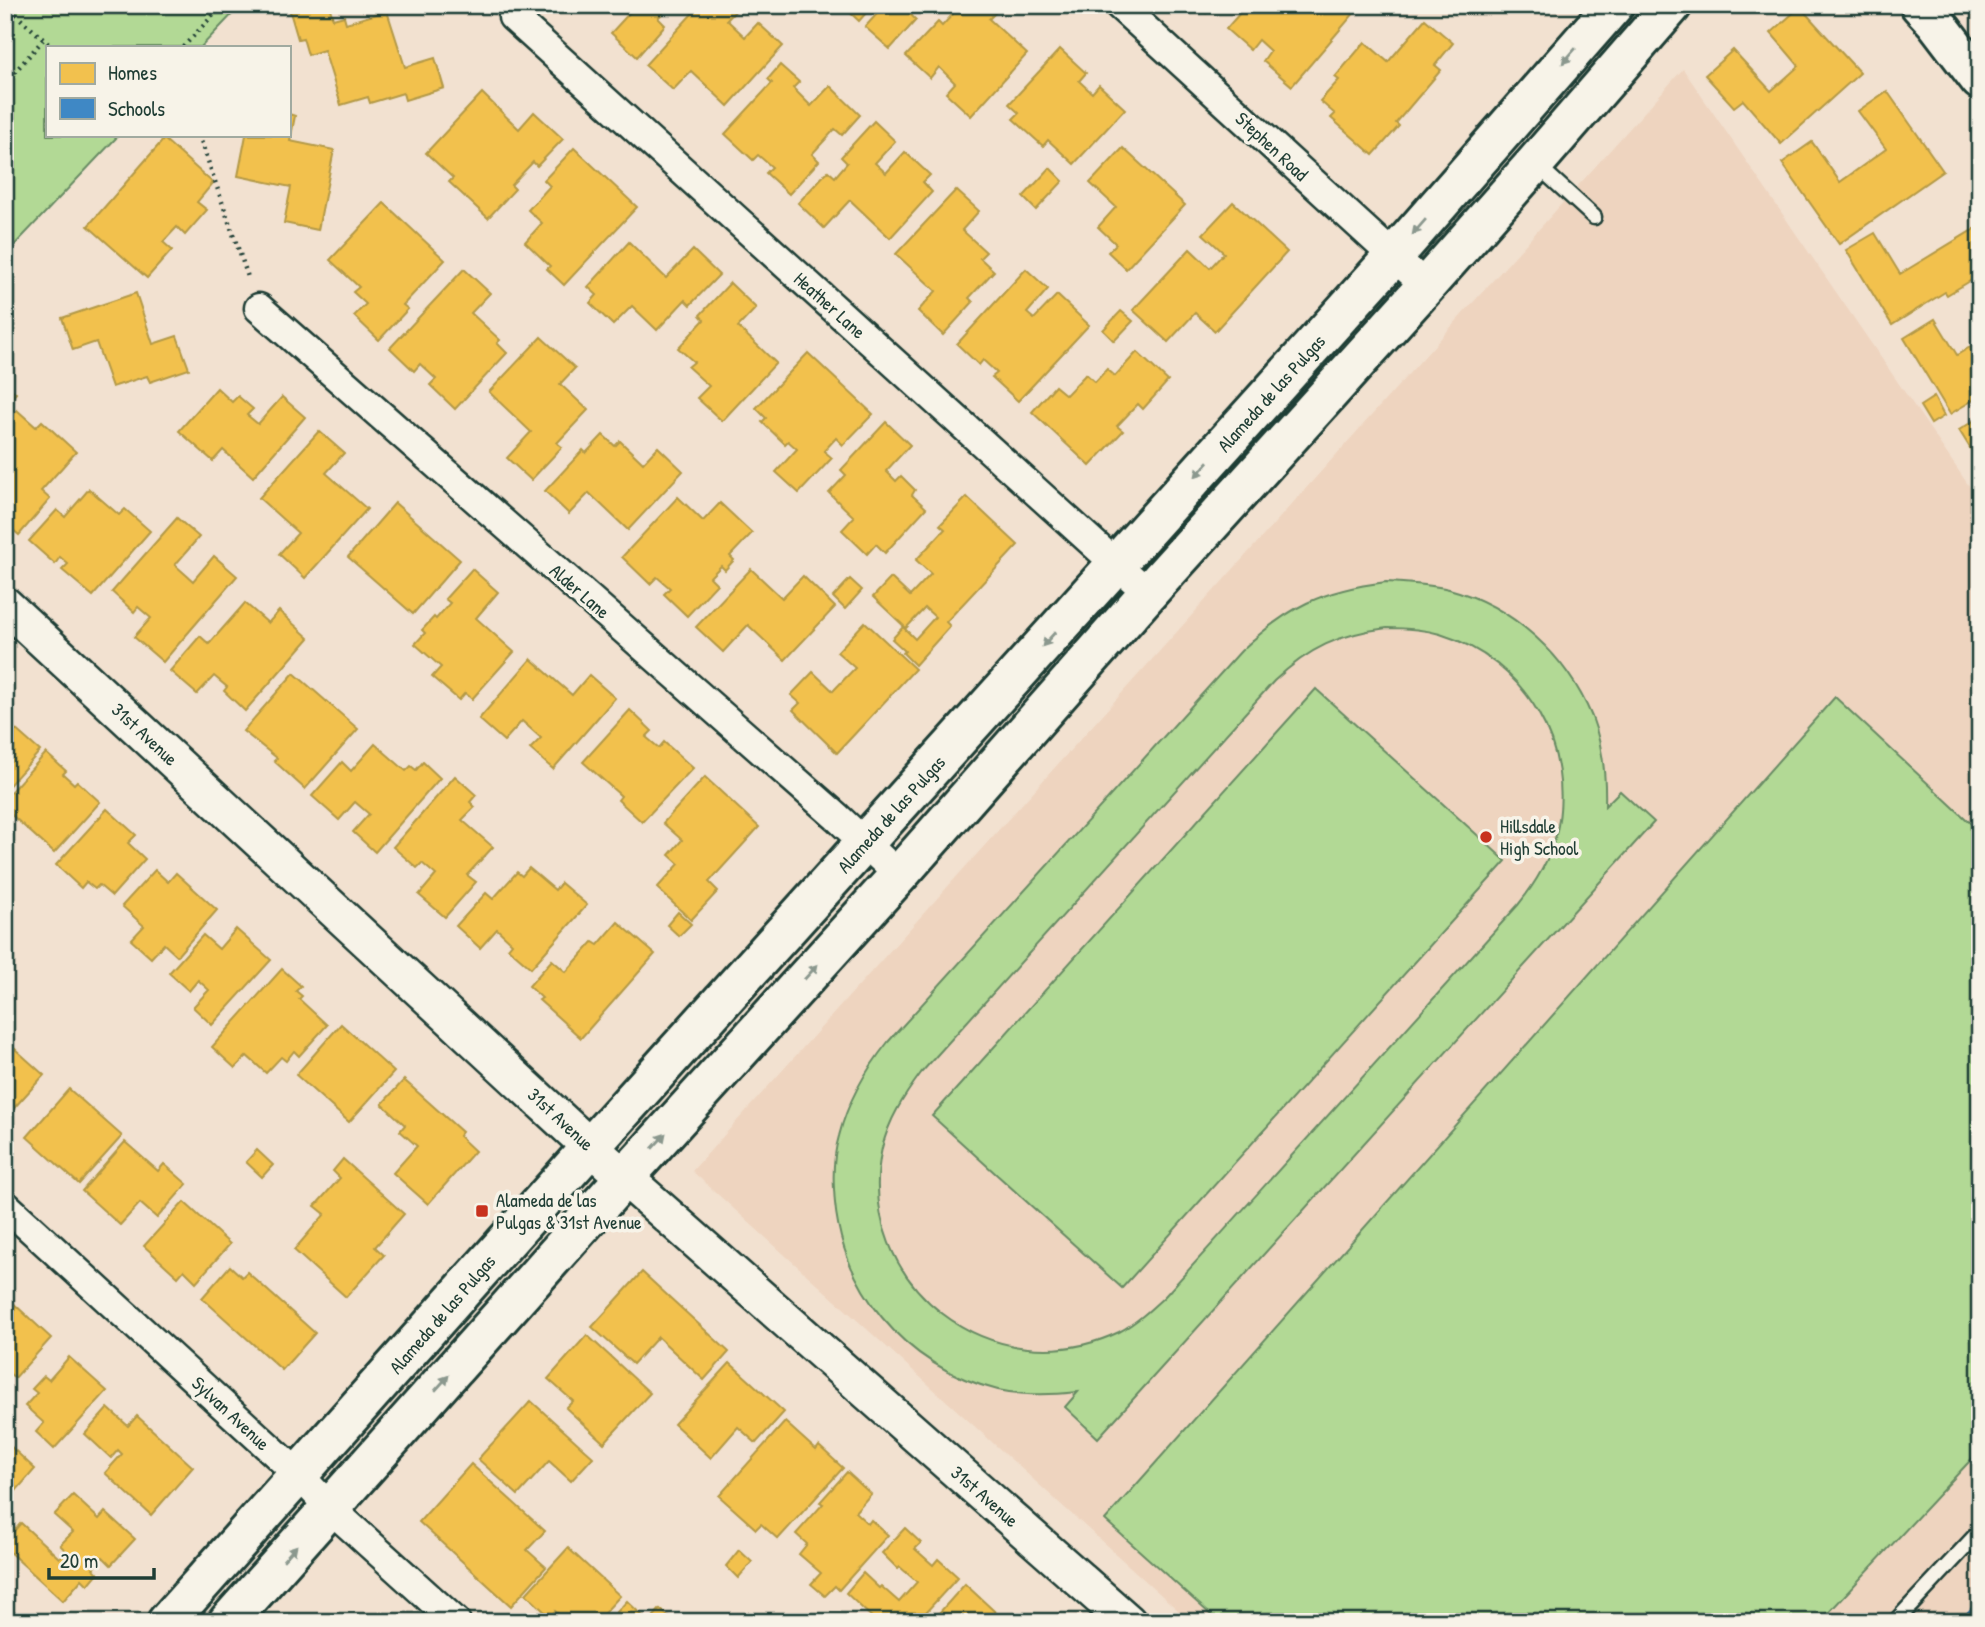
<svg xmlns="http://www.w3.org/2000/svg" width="1985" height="1627" viewBox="0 0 1985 1627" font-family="'Patrick Hand',sans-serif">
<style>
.built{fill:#eed4bf}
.green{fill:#b2d995;stroke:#688b64;stroke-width:2;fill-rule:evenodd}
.homes{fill:#f2c14e;stroke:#b39946;stroke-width:2}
.schools{fill:#3f88c5;stroke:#35729a;stroke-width:2}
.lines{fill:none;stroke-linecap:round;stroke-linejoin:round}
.service-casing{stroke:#1f3d34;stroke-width:19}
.minor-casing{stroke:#1f3d34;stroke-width:33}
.tertiary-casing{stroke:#1f3d34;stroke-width:40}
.secondary-casing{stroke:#1f3d34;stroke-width:44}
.path{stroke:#1f3d34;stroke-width:4.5;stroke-dasharray:2 5;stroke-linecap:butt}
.service{stroke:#f7f3e8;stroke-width:14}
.minor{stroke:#f7f3e8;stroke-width:28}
.tertiary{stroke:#f7f3e8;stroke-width:35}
.secondary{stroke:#f7f3e8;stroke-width:38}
.oneway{fill:#8b988e}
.poi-dot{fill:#c8321e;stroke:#f7f3e8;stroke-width:2.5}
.labels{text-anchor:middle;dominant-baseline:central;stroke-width:7;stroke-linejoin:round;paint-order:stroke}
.street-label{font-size:19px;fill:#1f3d34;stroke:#f7f3e8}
.poi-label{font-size:19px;fill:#1f3d34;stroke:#f7f3e8;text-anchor:start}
</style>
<rect width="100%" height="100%" fill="#f2e1d0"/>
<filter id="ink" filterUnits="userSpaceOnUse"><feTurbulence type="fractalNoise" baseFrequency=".0143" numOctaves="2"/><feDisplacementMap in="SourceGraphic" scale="14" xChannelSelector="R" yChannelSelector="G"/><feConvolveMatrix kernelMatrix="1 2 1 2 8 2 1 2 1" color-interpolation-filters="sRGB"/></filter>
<g filter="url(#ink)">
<path class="built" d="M1683,69l297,433v1120h-789l-499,-451z"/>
<g class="green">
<path d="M5,5h236l-40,42h-154v88h72l-114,120z"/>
<path d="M1386,582c21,1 42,2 63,7 64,17 118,67 143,128 11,29 14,59 13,89l15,-15 34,31 -556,616 -33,-31 13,-15c-27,3 -54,4 -80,-2 -95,-24 -160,-103 -164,-201 -1,-17 0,-36 5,-53 9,-36 26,-65 49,-94l353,-391c46,-44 81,-61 145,-69zM1387,628c18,0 36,1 53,6 85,26 137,114 116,201 -7,26 -21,49 -38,70l-353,391c-14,13 -29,27 -46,36 -125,60 -267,-48 -237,-184 7,-29 22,-52 39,-75l353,-392c35,-33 65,-47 113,-53z"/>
<path d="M1316,689l190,172 -384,427 -190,-172z"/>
<path d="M1835,697l145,135v618l-160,172h-601l-114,-102z"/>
</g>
<g class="homes">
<path d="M288,5h41l4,14 11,-3 2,7 41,-12 18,56 30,-9 9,30 -39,12 -2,-7 -33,10 -2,-6 -27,8 -17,-55 -16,5 -5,-17 -5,1z"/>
<path d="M631,5h39l-12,13 7,7 -28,32 -26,-24 23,-25z"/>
<path d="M700,5h41l-14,15 18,17 13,-14 25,23 -55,60 -37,-35 -18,19 -28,-25z"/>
<path d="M842,5h31l-14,16z"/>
<path d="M885,5h35l-9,10 5,5 -26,29 -25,-22z"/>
<path d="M952,5h51l-14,14 38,35 -56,62 -25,-23 9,-10 -16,-16 -9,11 -24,-22 32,-34 4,4 11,-12 -5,-5z"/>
<path d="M1197,5h16l-7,8z"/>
<path d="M1247,5h114l-69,81 -29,-25 7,-10 -12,-11 -8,10 -24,-21z"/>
<path d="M1800,7l60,66 -79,71 -38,-44 -9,7 -29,-32 28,-25 38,41 28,-25 -28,-33z"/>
<path d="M1425,19l28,24 -18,22 6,5 -45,53 3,3 -26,29 -42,-37 4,-4 -15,-13 19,-21 -4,-3 30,-35 23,20z"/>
<path d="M1060,49l26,24 -7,8 13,12 7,-8 26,24 -51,55 -26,-24 -5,6 -30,-27 6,-6 -10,-9z"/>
<path d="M780,65l19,17 -6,6 18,18 19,-20 30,29 -18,20 -7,-6 -23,25 7,7 -30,33 -23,-21 6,-6 -14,-12 -5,5 -28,-26 47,-51 -4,-4z"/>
<path d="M1887,91l56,80 -104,73 -57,-81 30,-21 28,40 46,-33 -28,-38z"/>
<path d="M482,93l37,36 15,-17 29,27 -26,27 -4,-4 -22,23 4,4 -27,29 -39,-36 4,-4 -27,-25z"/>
<path d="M289,114l6,2 -5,25 44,9 -16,80 -34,-7 7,-36 -53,-11 8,-41h43z"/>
<path d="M874,121l21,20 -20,22 11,10 19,-21 25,23 -7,7 9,10 -42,46 -40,-38 -26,28 -26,-25 30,-32 7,6 12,-14 -6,-6z"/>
<path d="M164,139l49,44 -16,19 10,8 -22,25 -8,-8 -14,15 9,8 -25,28 -59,-52z"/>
<path d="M574,148l63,59 -73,78 -17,-16 3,-3 -25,-24 17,-19 -14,-13 22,-24 -6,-6z"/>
<path d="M1123,148l62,57 -59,64 -18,-17 8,-8 -18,-17 18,-20 -26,-24z"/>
<path d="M1050,168l13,13 -27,29 -13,-13z"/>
<path d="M956,190l23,21 -17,19 24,22 -6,6 14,13 -25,27 4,4 -30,33 -25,-24 18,-20 -40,-37z"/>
<path d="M1233,202l54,50 -72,79 -20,-18 -27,29 -35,-32 57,-61 20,19 14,-15 -21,-19z"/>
<path d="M384,203l61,57 -42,45 5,4 -29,31 -25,-24 12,-12 -13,-12 6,-5 -29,-27z"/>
<path d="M1976,228l4,7v40l-33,20 -2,-3 -53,33 -46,-75 29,-17 25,41z"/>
<path d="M629,242l37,36 27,-28 26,25 -29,30 -5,-5 -28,30 -25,-24 -19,19 -23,-22 7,-8 -9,-8z"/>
<path d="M464,269l26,24 -19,20 29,27 -3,3 10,10 -52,56 -25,-24 6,-6 -16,-15 -6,7 -24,-23z"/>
<path d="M1026,269l22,20 -21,24 7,6 23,-24 32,30 -71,76 -26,-24 5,-4 -14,-13 -4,5 -22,-21z"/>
<path d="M730,283l26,25 -18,19 38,36 -54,58 -25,-23 12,-12 -21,-19 6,-5 -16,-14 26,-28 -4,-5z"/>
<path d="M136,293l17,51 24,-8 12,33 -39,13 -3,-6 -35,11 -16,-45 -23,8 -11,-32z"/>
<path d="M1121,311l12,10 -19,20 -11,-11z"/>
<path d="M1935,319l22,36 23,-14v55l-30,18 -46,-76z"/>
<path d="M541,337l34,31 -15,16 28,26 -31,33 5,4 -31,33 -24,-22 24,-26 -42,-40z"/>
<path d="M1137,352l31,29 -25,28 -5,-5 -21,22 6,5 -33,35 -58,-54 23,-26 11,9 20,-21 9,8 12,-13 8,7z"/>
<path d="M808,353l65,61 -30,31 -7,-7 -12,13 8,7 -33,35 -23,-21 21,-23 -9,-8 -3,3 -23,-22 4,-4 -10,-10z"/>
<path d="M5,383l11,10 -11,13z"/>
<path d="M217,388l15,14 6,-6 15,13 -6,6 11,9 24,-27 23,20 -52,60 -30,-27 -10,11 -34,-30z"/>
<path d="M1934,397l10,19 -13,8 -11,-18z"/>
<path d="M17,410l19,17 6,-6 34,31 -35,39 9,8 -31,36 -14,-12v-28l2,-2 -2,-2v-69z"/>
<path d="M1980,417v47l-21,-34z"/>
<path d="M886,422l24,23 -24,26 10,10 5,-5 14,14 -3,5 14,13 -41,45 -9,-9 -9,10 -25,-24 12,-13 -25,-24 17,-18 -5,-5z"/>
<path d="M319,431l25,22 -18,20 41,36 -62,69 -26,-24 19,-21 -39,-35z"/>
<path d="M603,435l12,11 5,-5 23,22 15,-16 25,24 -55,59 -39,-37 -20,21 -24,-23 38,-41 3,3z"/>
<path d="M89,489l30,26 6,-6 25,22 -57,65 -31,-26 6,-6 -8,-7 -5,7 -26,-23 28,-31 8,7z"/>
<path d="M678,497l25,24 17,-18 32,30 -22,23 4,4 -9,10 -4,-4 -11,11 7,7 -30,32 -23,-22 6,-6 -13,-11 -7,7 -28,-27z"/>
<path d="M967,497l51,48 -72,77 4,4 -35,39 -12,-12 2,-2 -13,-12 11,-12 12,12 20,-22 -10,-9 -19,20 -33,-31 18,-19 19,18 21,-22 -15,-14 29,-31 -5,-4z"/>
<path d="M395,503l65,57 -47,54 -65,-57z"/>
<path d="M177,518l22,19 -24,28 18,16 21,-25 23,20 -74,86 -29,-25 17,-19 -13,-11 -4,5 -22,-20z"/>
<path d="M472,569l26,23 -22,26 38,34 -42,47 -7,-6 -6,7 -27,-23 9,-10 -26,-23 10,-11 -3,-3 12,-13 2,2 14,-16 -5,-4z"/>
<path d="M751,569l31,29 21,-22 32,31 -50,53 -37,-35 -25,27 -27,-25z"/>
<path d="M850,579l12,11 -17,19 -12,-12z"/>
<path d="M245,603l23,20 11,-12 30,27 -64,73 -21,-20 3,-4 -13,-11 -17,18 -27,-23 30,-35 9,8z"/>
<path d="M865,622l50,47 -78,84 -44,-43 7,-7 -9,-8 22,-23 20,19 22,-23 -18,-16z"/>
<path d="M531,659l41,36 17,-20 26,23 -62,71 -23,-20 11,-11 -19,-17 -18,20 -25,-22z"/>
<path d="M294,673l64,56 -53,60 -31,-28 3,-3 -34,-27z"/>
<path d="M630,710l22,21 -6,6 13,11 5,-6 29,26 -51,54 -24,-22 3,-4 -38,-34z"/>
<path d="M5,720l35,31 -35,39z"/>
<path d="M375,744l31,27 5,-5 5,4 7,-8 17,16 -65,74 -22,-20 16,-18 -14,-12 -16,18 -27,-24 30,-34 9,9z"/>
<path d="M46,753l20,18 -3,3 11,10 3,-3 23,21 -46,51 -49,-44v-11z"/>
<path d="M455,776l21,19 -6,7 5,5 -13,13 31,27 -26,28 9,7 -31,35 -26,-22 17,-20 -14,-12 -5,5 -24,-21z"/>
<path d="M705,777l54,50 -50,55 9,9 -27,29 -34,-32 22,-24 -10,-9 13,-15 -19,-17z"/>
<path d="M107,809l29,26 -8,8 17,16 -33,37 -13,-11 -4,4 -9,-7 -5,6 -25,-23z"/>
<path d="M529,868l26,22 6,-7 26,22 -56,63 -23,-20 4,-5 -15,-14 -17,19 -24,-22 30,-33 7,6 24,-27 5,4z"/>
<path d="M155,870l13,12 8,-9 41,37 -40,46 -13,-12 -13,14 -20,-18 13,-14 -22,-20z"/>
<path d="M678,912l13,12 -12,12 -12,-11z"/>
<path d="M618,922l37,32 -74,84 -42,-38 3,-2 -13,-12 23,-26 14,12 27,-30 5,3z"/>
<path d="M236,929l35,31 -59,65 -19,-18 16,-17 -11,-10 -9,11 -20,-18 34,-38 16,14z"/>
<path d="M282,969l19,17 -5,5 6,5 -3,3 28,26 -28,31 -5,-5 -8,10 -5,-4 -15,16 -19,-17 -12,12 -23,-21z"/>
<path d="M341,1024l53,48 -45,50 -53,-47z"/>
<path d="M5,1040l39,35 -30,33 -9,-8z"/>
<path d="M404,1080l58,52 -3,4 16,15 -47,53 -35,-31 24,-27 -17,-15 5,-6 -23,-21z"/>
<path d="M69,1089l53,47 -43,48 -52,-47z"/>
<path d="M125,1142l33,29 6,-7 23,20 -30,34 -17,-15 -20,22 -38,-34z"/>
<path d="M257,1150l16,15 -11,12 -16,-15z"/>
<path d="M343,1159l61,55 -29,33 9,8 -38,42 -52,-47 31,-36 -10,-8 25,-28 -7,-7z"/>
<path d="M184,1202l46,42 -34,38 -12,-12 -6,7 -34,-31z"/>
<path d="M230,1266l12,11 5,-5 68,61 -33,37 -80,-72z"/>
<path d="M642,1272l87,80 -25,28 -46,-43 -25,27 -41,-37z"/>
<path d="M12,1302l39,36 -36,40 -10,-8v-61z"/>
<path d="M587,1335l63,58 -46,50 -38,-35 7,-7 -25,-22z"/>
<path d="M69,1357l38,34 -53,58 -18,-17 8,-9 -19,-17 12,-13 -5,-4 12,-13 5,4z"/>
<path d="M730,1363l54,49 -28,31 -18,-16 -27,31 -37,-34z"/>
<path d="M531,1401l62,56 -22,24 -22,-20 -31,34 -40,-36z"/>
<path d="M108,1408l20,18 9,-10 56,51 -42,48 -46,-42 17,-19 -4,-4 -7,8 -26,-24z"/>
<path d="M785,1422l31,28 3,-4 24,22 -65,71 -17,-15 -5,5 -37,-33z"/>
<path d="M6,1442l29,27 -26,30 -4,-3z"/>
<path d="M471,1464l74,67 -18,19 19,17 -35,39 -92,-84z"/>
<path d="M847,1472l24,22 -16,18 13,12 3,-4 17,15 -49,55 -4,-4 -10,10 -14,-12 10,-11 -22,-19 8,-10 -11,-10 27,-30 -3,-2z"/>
<path d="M73,1495l26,24 6,-7 30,27 -24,26 -8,-8 -10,11 5,5 -10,12 -6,-6 -19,22 -58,-53v-7l16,-18 38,35 7,-7 -6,-6 13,-13 -19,-17z"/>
<path d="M905,1528l16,15 -6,6 18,16 5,-6 20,18 -41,45h-40l-31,-29 17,-20 16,15 2,-2 18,16 18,-20 -17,-15 -2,2 -16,-16z"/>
<path d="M568,1548l52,48 -24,26h-17l-4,-4 -3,4h-5l-12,-11 -5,6 -24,-23z"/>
<path d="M739,1550l13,12 -14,16 -12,-12z"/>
<path d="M965,1584l41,38h-75z"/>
<path d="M627,1601l22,21 11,-13 15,13h-67z"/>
<path d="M5,1612l11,10h-11z"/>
</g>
<path class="schools" d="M1980,1599v23h-21z"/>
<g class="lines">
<defs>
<g id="service">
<path d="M1536,164l58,53"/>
<path d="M1895,1622l85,-91"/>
</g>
<g id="minor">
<path d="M1119,5l307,281"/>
<path d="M513,17l635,576"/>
<path d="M259,308l578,509 62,58"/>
<path d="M5,1205l294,270 31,33 126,114"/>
</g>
<path id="tertiary" d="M5,605l585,542 538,475"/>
<g id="secondary">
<path d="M1920,5l15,16 45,59"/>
<path d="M167,1622l443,-497 783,-868 221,-252"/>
<path d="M228,1622l397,-445 274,-302 249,-282 278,-307 109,-123 137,-158"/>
</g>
</defs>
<use href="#service" class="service-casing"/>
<use href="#minor" class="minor-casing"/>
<use href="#tertiary" class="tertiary-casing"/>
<use href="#secondary" class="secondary-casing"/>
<g class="path">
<path d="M5,5l47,42"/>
<path d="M455,5l30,6"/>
<path d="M183,47l40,-42"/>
<path d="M5,83l38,-43"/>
<path d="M199,135l50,145"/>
</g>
<use href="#service" class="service"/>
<use href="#minor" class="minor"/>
<use href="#tertiary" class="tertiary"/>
<use href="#secondary" class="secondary"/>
</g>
<defs><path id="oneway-solid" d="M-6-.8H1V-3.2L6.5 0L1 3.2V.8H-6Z" transform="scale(1.75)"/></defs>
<g class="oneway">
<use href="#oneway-solid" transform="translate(1569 56) rotate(131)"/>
<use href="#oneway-solid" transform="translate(1419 227) rotate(131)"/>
<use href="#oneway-solid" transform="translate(1202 469) rotate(132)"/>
<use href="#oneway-solid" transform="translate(1049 639) rotate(132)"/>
<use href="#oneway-solid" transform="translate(811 972) rotate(-48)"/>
<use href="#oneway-solid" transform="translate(659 1141) rotate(-48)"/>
<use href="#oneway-solid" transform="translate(442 1383) rotate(-48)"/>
<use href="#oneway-solid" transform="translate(290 1553) rotate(-48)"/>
</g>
</g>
<g class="poi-dot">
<circle cx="1486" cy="837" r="7"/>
<rect x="475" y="1204" width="14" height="14" rx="3.5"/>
</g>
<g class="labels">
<g class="street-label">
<text transform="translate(1272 146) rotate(43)">Stephen Road</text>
<text transform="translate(830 305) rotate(42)">Heather Lane</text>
<text transform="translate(1271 393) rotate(-48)">Alameda de las Pulgas</text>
<text transform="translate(580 591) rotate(41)">Alder Lane</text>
<text transform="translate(145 734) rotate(43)">31st Avenue</text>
<text transform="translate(891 814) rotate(-48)">Alameda de las Pulgas</text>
<text transform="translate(561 1119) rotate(43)">31st Avenue</text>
<text transform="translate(442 1314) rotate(-49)">Alameda de las Pulgas</text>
<text transform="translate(231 1413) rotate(43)">Sylvan Avenue</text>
<text transform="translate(985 1496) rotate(41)">31st Avenue</text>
</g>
<g class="poi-label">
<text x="1500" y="826">Hillsdale<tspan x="1500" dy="22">High School</tspan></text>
<text x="496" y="1200">Alameda de las<tspan x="496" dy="22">Pulgas &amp; 31st Avenue</tspan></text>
</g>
</g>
<rect width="1985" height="1627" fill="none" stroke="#f7f3e8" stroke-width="28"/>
<rect x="14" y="14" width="1957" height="1599" fill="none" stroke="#1f3d34" stroke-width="2.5" filter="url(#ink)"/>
<rect x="46" y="46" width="245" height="91" fill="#f7f3e8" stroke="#a1aaa0" stroke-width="2"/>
<rect x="60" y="63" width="35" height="21" fill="#f2c14e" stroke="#a1aaa0" stroke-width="2"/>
<text x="108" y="80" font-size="21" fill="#1f3d34">Homes</text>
<rect x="60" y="98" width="35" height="21" fill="#3f88c5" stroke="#a1aaa0" stroke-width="2"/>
<text x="108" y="116" font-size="21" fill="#1f3d34">Schools</text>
<path d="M49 1568v10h105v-10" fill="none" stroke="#1f3d34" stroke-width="3.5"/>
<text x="60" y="1568" font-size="21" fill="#1f3d34" stroke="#f7f3e8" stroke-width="5" paint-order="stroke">20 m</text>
</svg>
